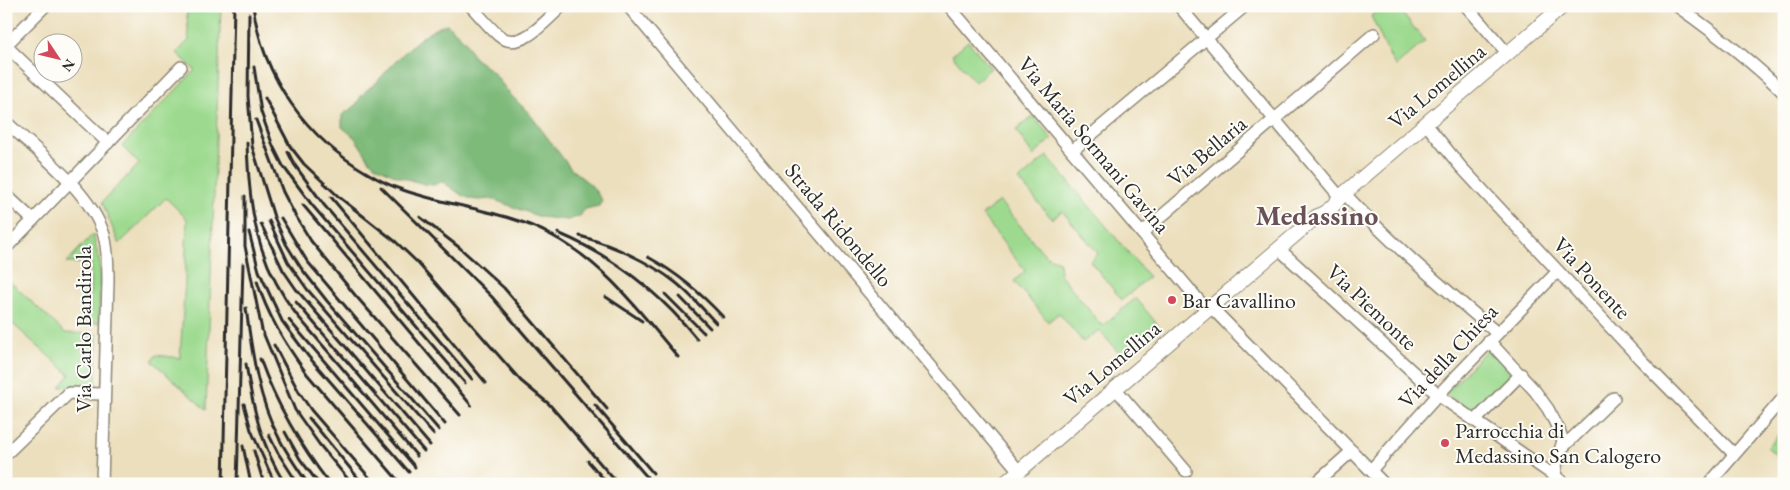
<svg xmlns="http://www.w3.org/2000/svg" width="1790" height="490" viewBox="0 0 1790 490" font-family="'EB Garamond',serif">
<style>
.green{fill:#9dda8f;stroke:#64825d}
.forest{fill:#7eba7a;stroke:#547252}
.lines{fill:none;stroke-linecap:round;stroke-linejoin:round}
.minor-casing{stroke:#8c8574;stroke-width:14}
.major-casing{stroke:#8c8574;stroke-width:16}
.minor{stroke:#fff;stroke-width:11}
.major{stroke:#fff;stroke-width:14}
.rail{stroke:#2b2b2b;stroke-width:3}
.poi-dot{fill:#d1495b;stroke:#fdfcf7;stroke-width:2}
.labels{text-anchor:middle;dominant-baseline:central;stroke-width:4;stroke-linejoin:round;paint-order:stroke}
.street-label{font-size:22px;fill:#2b2b2b;stroke:#fdfcf7}
.poi-label{font-size:22px;fill:#2b2b2b;stroke:#fdfcf7;text-anchor:start}
.district-label{font-size:28px;font-weight:bold;fill:#69515a;stroke:#fdfcf7}
</style>
<rect width="100%" height="100%" fill="#fdfcf7"/>
<filter id="ink" filterUnits="userSpaceOnUse"><feTurbulence type="fractalNoise" baseFrequency=".02" numOctaves="2"/><feDisplacementMap in="SourceGraphic" scale="10" xChannelSelector="R" yChannelSelector="G"/><feConvolveMatrix kernelMatrix="1 2 1 2 8 2 1 2 1" color-interpolation-filters="sRGB"/></filter>
<filter id="wash" filterUnits="userSpaceOnUse"><feTurbulence type="fractalNoise" baseFrequency=".0096" numOctaves="4" result="noise"/><feDisplacementMap in="SourceGraphic" scale="20" xChannelSelector="R" yChannelSelector="G"/><feGaussianBlur stdDeviation="1.12" result="paint"/><feColorMatrix in="noise" values="0 0 0 0 0 0 0 0 0 0 0 0 0 0 0 0 0 1.4 0 .05"/><feComposite in="paint" operator="in"/></filter>
<g filter="url(#wash)">
<rect width="100%" height="100%" fill="#ecdfbd"/>
<g class="green">
<path d="M186,6h35l-15,404 -54,-49 4,-6 24,3 5,-78 2,-61 -21,-21 -47,46 -17,-42 37,-38 -17,-18 73,-76 -18,-17 12,-13z"/>
<path d="M1382,6h14l29,35 -29,25 -4,-5 -21,-45z"/>
<path d="M968,41l23,27 -16,14 -23,-27z"/>
<path d="M1033,116l19,23 -19,17 -17,-26z"/>
<path d="M1047,156l102,121 -27,23 -32,-39 8,-8 -36,-42 -10,8 -33,-39z"/>
<path d="M999,201l47,55 13,5 1,13 42,52 34,-28 25,31 -37,30 -25,-29 -16,12 -24,-29 -11,9 -34,-41 11,-10 -43,-56z"/>
<path d="M93,234l7,30 -1,59h-10l2,-60h-25z"/>
<path d="M6,278l59,55 32,1 -1,52 -36,1 10,-12 -64,-57z"/>
<path d="M1489,347l27,28 -39,40 -32,-21z"/>
<path d="M1784,429v33l-17,-15z"/>
</g>
<path class="forest" d="M447,24l18,17 9,17 18,13 17,22 20,20 42,56 20,16 11,15 -3,6 -14,3 -5,7 -12,4 -28,-3 -48,-18 -14,1 -7,-1 -11,-5 -17,-12h-3l-6,3 -10,-1 -27,-8 -21,-10 -6,-5 -15,-23 -13,-11v-12c4,-4 9,-5 13,-9 3,-4 5,-9 9,-13 3,-4 8,-7 12,-10 18,-20 45,-52 71,-59z"/>
</g>
<g filter="url(#ink)">
<g class="lines">
<defs>
<g id="minor">
<path d="M471,6c8,9 17,20 27,29 22,19 48,-15 64,-29"/>
<path d="M628,6l391,465"/>
<path d="M949,6l258,304"/>
<path d="M1179,6l161,191"/>
<path d="M1466,6l42,48"/>
<path d="M1677,6c38,27 74,54 107,87"/>
<path d="M6,45l39,-39"/>
<path d="M6,46l102,97"/>
<path d="M6,122c33,31 85,70 98,113 4,15 4,31 4,46l-6,203"/>
<path d="M1426,124l35,43 26,28 155,166 92,93"/>
<path d="M1072,151l173,-145"/>
<path d="M1344,193c47,51 100,95 153,140"/>
<path d="M6,195l27,25"/>
<path d="M1142,233l232,-199"/>
<path d="M6,248l175,-181"/>
<path d="M1279,249l159,146 128,89"/>
<path d="M1211,307l173,177"/>
<path d="M1489,341l46,50 13,18 11,21 4,11 -6,19 -2,16"/>
<path d="M1115,388l71,83"/>
<path d="M1475,421l46,-47"/>
<path d="M1560,450l54,-52"/>
<path d="M6,454l63,-61 34,1"/>
<path d="M1371,470l67,-75 120,-124"/>
<path d="M1315,484l37,-33"/>
<path d="M1709,484l75,-87"/>
</g>
<path id="major" d="M1004,484l312,-267c12,-5 17,-10 24,-20l223,-191"/>
</defs>
<use href="#minor" class="minor-casing"/>
<use href="#major" class="major-casing"/>
<use href="#minor" class="minor"/>
<use href="#major" class="major"/>
<g class="rail">
<path d="M253,6c10,72 53,132 116,168 10,6 22,12 34,16 48,17 102,20 148,45 53,28 88,76 127,122"/>
<path d="M249,14l-1,82 4,50 22,71 12,27 15,24 26,33 112,129"/>
<path d="M254,67l7,45 12,34 10,20 29,39 153,178"/>
<path d="M265,98l25,48 14,18 35,33 57,45 21,20 104,119 28,23 69,80"/>
<path d="M256,120l27,72 12,23 16,26 44,54 105,120"/>
<path d="M247,143c2,65 9,118 49,171l121,142"/>
<path d="M288,152l6,12 30,41 148,174"/>
<path d="M381,187l111,110 155,180"/>
<path d="M245,196v50l17,84 33,80 24,34 33,40"/>
<path d="M331,197l155,186"/>
<path d="M303,205l168,200"/>
<path d="M420,217l40,31 44,40 103,121"/>
<path d="M281,218l26,43 138,163"/>
<path d="M269,221l19,41 19,27 126,145"/>
<path d="M261,224l22,46 13,19 134,156"/>
<path d="M249,232l10,39 23,50 26,35 101,116"/>
<path d="M558,233c55,23 101,59 139,106"/>
<path d="M580,236c32,9 68,25 95,46 15,12 28,27 41,41"/>
<path d="M648,257c29,16 53,36 75,60"/>
<path d="M257,281c10,34 29,64 50,93l94,110"/>
<path d="M665,294l39,39"/>
<path d="M606,297l36,24"/>
<path d="M680,297l30,31"/>
<path d="M296,302l128,149"/>
<path d="M246,308c6,44 12,91 33,130 8,16 19,31 29,46"/>
<path d="M289,320l126,147"/>
<path d="M274,345l25,47 12,18 64,74"/>
<path d="M260,359c17,47 39,85 70,125"/>
<path d="M246,364c7,44 15,82 39,120"/>
<path d="M244,404l7,26 24,54"/>
<path d="M595,405l58,68"/>
<path d="M309,418l54,66"/>
<path d="M285,432l15,27 19,25"/>
<path d="M269,435l9,18 20,31"/>
<path d="M243,446l8,38"/>
<path d="M254,451l10,33"/>
<path d="M588,461l20,23"/>
<path d="M223,484l11,-478"/>
<path d="M237,484l6,-220"/>
</g>
</g>
</g>
<g class="poi-dot">
<circle cx="1172" cy="300" r="5"/>
<circle cx="1445" cy="443" r="5"/>
</g>
<g class="labels">
<g class="street-label">
<text transform="translate(1437 86) rotate(-40)">Via Lomellina</text>
<text transform="translate(1094 145) rotate(50)">Via Maria Sormani Gavina</text>
<text transform="translate(1207 151) rotate(-40)">Via Bellaria</text>
<text transform="translate(839 225) rotate(50)">Strada Ridondello</text>
<text transform="translate(1592 278) rotate(47)">Via Ponente</text>
<text transform="translate(1372 307) rotate(43)">Via Piemonte</text>
<text transform="translate(83 329) rotate(-90)">Via Carlo Bandirola</text>
<text transform="translate(1448 356) rotate(-47)">Via della Chiesa</text>
<text transform="translate(1112 363) rotate(-40)">Via Lomellina</text>
</g>
<g class="poi-label">
<text x="1182" y="300">Bar Cavallino</text>
<text x="1455" y="430">Parrocchia di<tspan x="1455" dy="25">Medassino San Calogero</tspan></text>
</g>
<g class="district-label">
<text x="1317" y="215">Medassino</text>
</g>
</g>
<rect width="1790" height="490" fill="none" stroke="#fdfcf7" stroke-width="25"/>
<g transform="translate(58 58) rotate(125)"><circle r="24" fill="#fdfcf7" stroke="#a9a8a5"/>
<path d="M0-4L9 19L0 12L-9 19Z" fill="#d1495b"/>
<text y="-8" font-size="14" font-weight="bold" text-anchor="middle" fill="#2b2b2b">N</text>
</g>
</svg>
